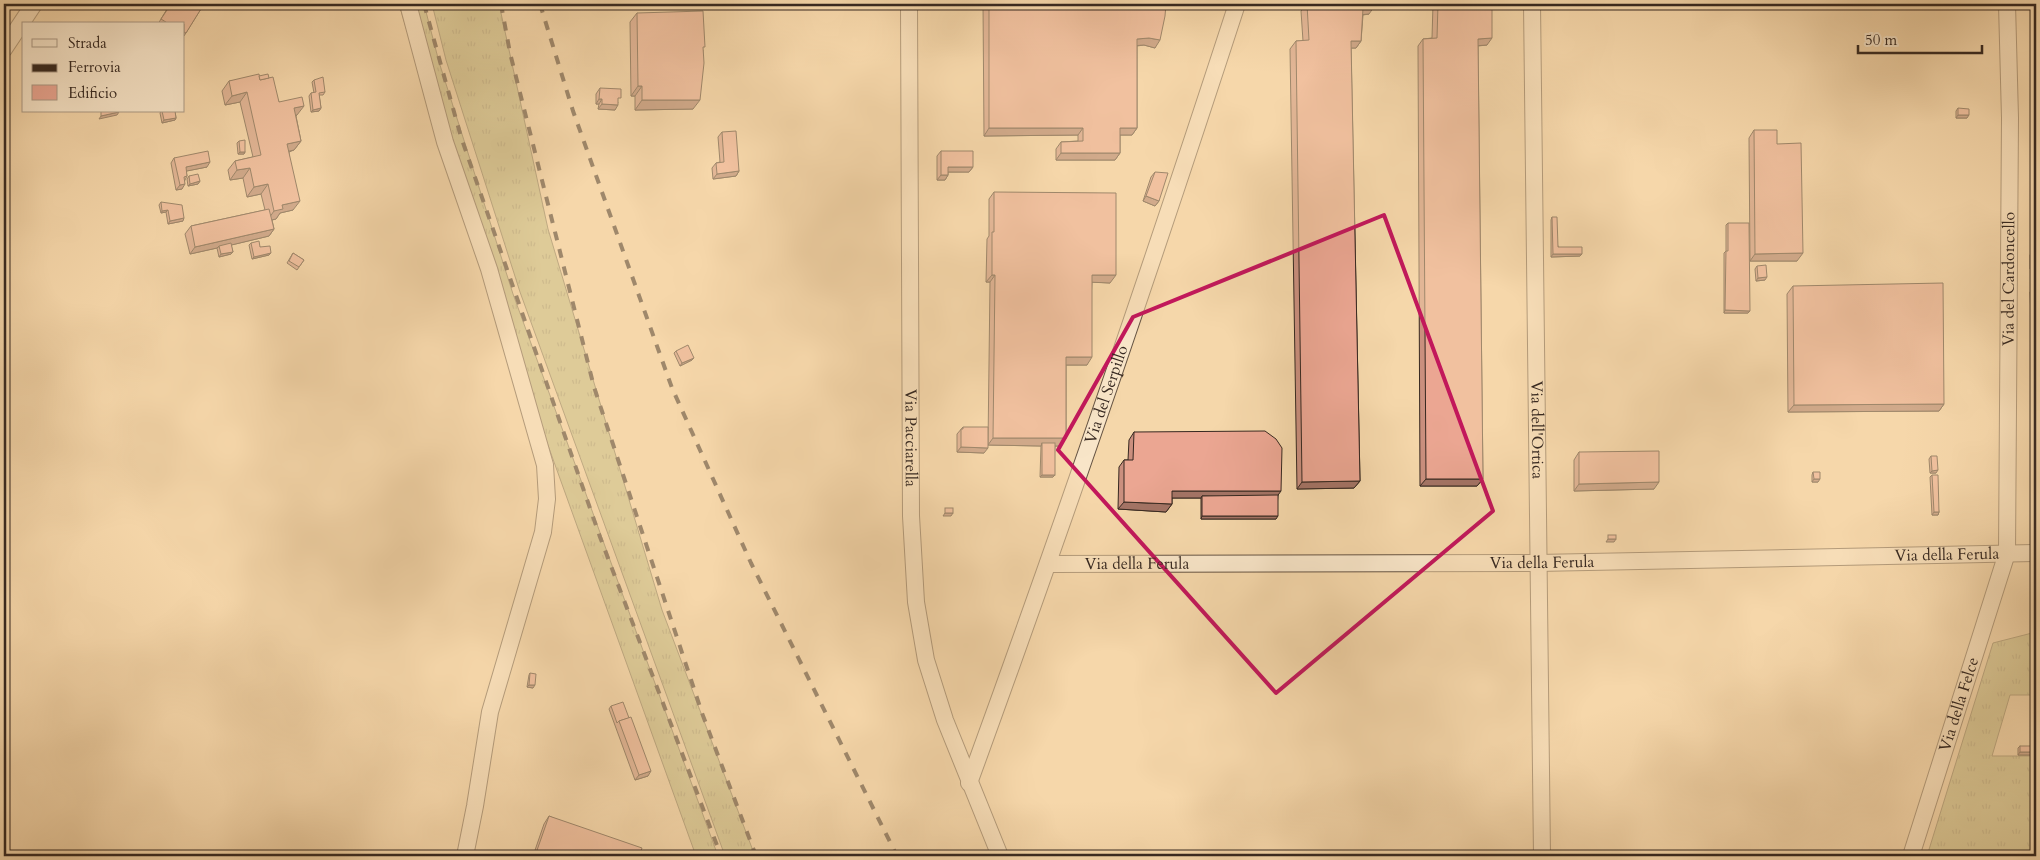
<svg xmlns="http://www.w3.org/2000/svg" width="2040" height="860" viewBox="0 0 2040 860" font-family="Cardo,serif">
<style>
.grass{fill:url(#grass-tufts);stroke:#7c7252}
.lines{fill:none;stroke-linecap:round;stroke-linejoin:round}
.minor-casing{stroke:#665443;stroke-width:18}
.minor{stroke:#f8e5c8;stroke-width:16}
.rail{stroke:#372921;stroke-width:4;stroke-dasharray:9 9;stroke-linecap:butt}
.wall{fill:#ca8f7e;stroke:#372921}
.shaded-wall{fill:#a47466;stroke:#372921}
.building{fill:#eba692;stroke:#372921}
.marked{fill:none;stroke:#c2185b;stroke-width:4;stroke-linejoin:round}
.labels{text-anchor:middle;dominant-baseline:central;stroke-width:5;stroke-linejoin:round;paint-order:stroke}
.street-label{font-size:16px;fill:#372921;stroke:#f8e5c8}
</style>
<defs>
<pattern id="grass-tufts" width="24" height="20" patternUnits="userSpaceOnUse" patternTransform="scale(1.25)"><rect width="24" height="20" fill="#c2bc84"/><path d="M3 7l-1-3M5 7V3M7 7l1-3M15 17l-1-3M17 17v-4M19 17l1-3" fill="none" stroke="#9e996c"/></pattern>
</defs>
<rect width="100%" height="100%" fill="#f5d7aa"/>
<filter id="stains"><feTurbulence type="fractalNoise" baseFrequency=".004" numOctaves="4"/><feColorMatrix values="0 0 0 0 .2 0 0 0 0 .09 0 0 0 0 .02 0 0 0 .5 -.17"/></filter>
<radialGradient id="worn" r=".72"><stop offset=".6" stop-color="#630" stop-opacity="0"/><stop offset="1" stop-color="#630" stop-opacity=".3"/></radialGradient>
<g class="grass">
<path d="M399,4h25l15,58 74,232 205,562h-22l-249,-691z"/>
<path d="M432,4h67l49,225 114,381 93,246h-30l-205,-564 -74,-232z"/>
<path d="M2036,632v63h-26l-18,61h44v100h-109l66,-213z"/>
</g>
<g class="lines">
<defs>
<g id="minor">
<path d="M408,4l37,138 44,127 56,196 2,34 -4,33 -53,180 -15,94 -10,50"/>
<path id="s1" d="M909,4l2,512 5,86 10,58 19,60 55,136"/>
<path id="s2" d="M1532,4l10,852"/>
<path d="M4,49l30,-45"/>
<path id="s3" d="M1048,564l489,-1 499,-10"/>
<path id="s4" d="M969,783c94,-258 183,-518 268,-779"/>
<path id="s5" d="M1911,856l96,-303 3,-435 -3,-114"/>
</g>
</defs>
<use href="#minor" class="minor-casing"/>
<use href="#minor" class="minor"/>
<g class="rail">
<path d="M424,4l37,133 139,400 121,319"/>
<path d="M501,4l9,49 84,334 108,326 54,143"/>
<path d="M540,4l33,107 99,277 79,175 146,293"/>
</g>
</g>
<g class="wall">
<path d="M170,4h34l-20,32v-12h-26z"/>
<path d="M983,4h183l-11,44 -11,-3 -7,1v82l-5,7h-12v18l-5,7h-59v-11l5,-7 17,-1v-6l-94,1z"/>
<path d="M1307,4l62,10 -6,1 -2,26 -5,7h-5l9,433 -6,7 -57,1 -7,-440 6,-8h7l-2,-30z"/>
<path d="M1433,4h59l-5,41 -9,1 5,433 -6,7h-57l-2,-440 5,-7 9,-1z"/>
<path d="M637,13l66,37 -10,59 -58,1v-14h-4l-1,-74z"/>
<path d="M269,78l10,24 18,13 -1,1 5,25 -7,9 -5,2 4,58 -13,3 -4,6 -4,1 2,9 -5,7 -38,9 2,7 -2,2 -12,3 -2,-9 -27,6 -5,-20 6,-8 74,-16 -4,-16 -14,3 -4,-19 -13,2 -2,-10 7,-9 18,-4 -13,-55 -15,3 -3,-14 7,-10z"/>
<path d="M314,80l11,12 -2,3h-4l2,13 -2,3 -8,1 -2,-16 2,-3h3l-2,-11z"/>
<path d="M600,88l18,14 -3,8 -17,-1 1,-5h-3v-10z"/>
<path d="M1958,108l9,10h-11v-7z"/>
<path d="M161,111h14l1,7 -1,2 -13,3 -2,-10z"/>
<path d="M1754,130l23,14 20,117h-47l-1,-123z"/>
<path d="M722,132l17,39 -3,5 -23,3 -1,-11 4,-5 4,-1 -2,-25z"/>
<path d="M239,141l6,11 -1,2h-6l-1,-11z"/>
<path d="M941,151l32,16 -4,5h-21v3l-3,5h-8v-24z"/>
<path d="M174,158l33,9 -21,4 1,5 -2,4 -3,9 -6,1 -5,-27z"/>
<path d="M1155,172l4,29 -4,5 -12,-5 8,-24z"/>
<path d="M189,176l11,5 -2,3 -10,2 -1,-7z"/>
<path d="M2033,182l3,12h-4l-1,-9z"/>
<path d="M994,192l116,91 -18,-1 -5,83h-21v73l-6,8h-5l-2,31h-13l1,-31 -53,-1 2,-163h-4l1,-43 2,-3v-37z"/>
<path d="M161,202l22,19 -15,3 -2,-12 -5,1 -2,-8z"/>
<path d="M1552,217l6,30 24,7 -2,2 -29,1v-37z"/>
<path d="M1728,223l20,90h-24v-60l2,-2v-26z"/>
<path d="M251,243l9,4 11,6 -2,2 -17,4 -3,-14z"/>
<path d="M2032,252h4v16l-6,1v-14z"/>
<path d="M293,253l11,7 -7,10 -10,-7z"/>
<path d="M1757,266l8,14 -9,1 -1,-12z"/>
<path d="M2036,285v43h-2l-1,-10h-2l-1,-26z"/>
<path d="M1793,286l151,118 -5,7 -151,1 -1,-118z"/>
<path d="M676,351l16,9 -12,6 -6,-13z"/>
<path d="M963,427l21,26 -27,-1v-18z"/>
<path d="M1134,432l144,63 -2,24h-75v-21h-29v6l-6,8 -48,-3 1,-42 5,-7h4l1,-20z"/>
<path d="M1579,452l75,37 -80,2v-31z"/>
<path d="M1931,456l5,17h-6l-1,-14z"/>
<path d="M1813,472l5,10h-6v-7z"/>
<path d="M1932,475l7,37 -1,3h-6l-2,-38z"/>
<path d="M530,673l3,15 -6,-1 2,-12z"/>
<path d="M611,706l37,70 -13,4 -26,-71z"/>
<path d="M2020,746l16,9h-18v-7z"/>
<path d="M549,816l90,40h-106l11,-32z"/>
</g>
<g class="shaded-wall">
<path d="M1374,7l-5,7 -11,1 5,-7z"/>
<path d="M1149,38l11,2 -5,8 -11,-3 -13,1 6,-7z"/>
<path d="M1492,38l-5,7 -14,1 5,-7z"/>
<path d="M1351,41h10l-5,7h-10z"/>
<path d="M638,86h4l-7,10h-4z"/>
<path d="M247,92l-7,10 -15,3 7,-9z"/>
<path d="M599,99h3l-3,5h-3z"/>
<path d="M642,100h58l-7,9 -58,1z"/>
<path d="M602,104l16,1 -3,5 -17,-1z"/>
<path d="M304,106l-7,9 -10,2 7,-9z"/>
<path d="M321,108l-2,3 -8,1 2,-2z"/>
<path d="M119,112l-2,3 -18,4 2,-3z"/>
<path d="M1958,115h11l-2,3h-11z"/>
<path d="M176,118l-1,2 -13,3 2,-3z"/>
<path d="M989,128h94l-5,7 -94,1z"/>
<path d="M1120,128h17l-5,7h-17z"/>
<path d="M301,141l-7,9 -13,3 6,-9z"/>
<path d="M240,152h5l-1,2h-6z"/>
<path d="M1061,153h59l-5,7h-59z"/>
<path d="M210,162l-3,5 -25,5 4,-5z"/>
<path d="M948,167h25l-4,5h-24z"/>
<path d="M250,168l-7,10 -13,2 7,-10z"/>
<path d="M739,171l-3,5 -23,3 4,-5z"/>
<path d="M941,175h7l-3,5h-8z"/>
<path d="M200,181l-2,3 -10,2 2,-2z"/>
<path d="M185,184l-3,5 -6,1 4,-5z"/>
<path d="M268,184l-7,10 -14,3 7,-10z"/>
<path d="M2033,192h3v2h-4z"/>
<path d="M1146,196l13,5 -4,5 -12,-5z"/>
<path d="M300,201l-7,9 -13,3 -4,6 -9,2 7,-10 8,-6z"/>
<path d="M168,210l-2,2 -5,1 1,-2z"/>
<path d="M184,218l-1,3 -15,3 2,-3z"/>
<path d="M274,229l-5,7 -50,12v-2l-2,2 -27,6 5,-7z"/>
<path d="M233,252l-2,2 -12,3 2,-3z"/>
<path d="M271,253l-2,2 -17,4 2,-2z"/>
<path d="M1803,253l-6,8h-47l5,-7z"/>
<path d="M1553,254h29l-2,2 -29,1z"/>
<path d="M2036,266v2l-6,1 2,-2z"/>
<path d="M992,275h3l-5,7h-4z"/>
<path d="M1092,275h24l-6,8 -23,-1z"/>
<path d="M1767,277l-2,3 -9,1 2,-3z"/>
<path d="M1725,310l25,1 -2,2h-24z"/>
<path d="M2036,311v7l-1,-3 -2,3h-2z"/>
<path d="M1066,357h26l-5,8h-26z"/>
<path d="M694,358l-2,2 -12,6 2,-3z"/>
<path d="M1944,404l-5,7 -151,1 6,-7z"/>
<path d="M993,438h73l-6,8h-18v-3l-1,3 -53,-1z"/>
<path d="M961,447l27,1 -4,5 -27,-1z"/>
<path d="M1938,470l-2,3h-6l2,-2z"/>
<path d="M1042,475h13l-2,2h-13z"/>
<path d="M1426,479h57l-6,7h-57z"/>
<path d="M1814,479h6l-2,3h-6z"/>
<path d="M1360,481l-6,7 -57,1 5,-7z"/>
<path d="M1659,482l-5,7 -80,2 5,-7z"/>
<path d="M1172,491h109l-5,7 -74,-2 -1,2h-35z"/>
<path d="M1124,502l48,2 -6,8 -48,-3z"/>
<path d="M1934,512h5l-1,3h-6z"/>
<path d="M945,513h8l-2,3h-8z"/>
<path d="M1202,516h76l-2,3h-75z"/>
<path d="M1608,539h8l-2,3h-8z"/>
<path d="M529,685h6l-2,3 -6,-1z"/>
<path d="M2020,752h16v3h-18z"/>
<path d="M651,771l-3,5 -13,4 4,-5z"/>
</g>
<g class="building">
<path d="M171,4h33l-18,29 -2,-1v-8h-15l-8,-5z"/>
<path d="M989,4h177l-1,12 -5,24 -11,-2 -12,1v89h-17v25h-59v-11l22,-1v-13h-94z"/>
<path d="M1307,4h67v3l-11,1 -2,33h-10l9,440 -58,1 -6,-441 13,-1z"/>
<path d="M1438,4h54v34l-14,1 5,440h-57l-3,-440 14,-1z"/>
<path d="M703,11l2,36h-2l1,16 -4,37h-58v-14h-4l-1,-73z"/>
<path d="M259,74l1,6 13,-3 6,25 23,-5 2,9 -10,2 7,33 -14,3 13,57 -18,4 1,4 -9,2 -6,-27 -14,3 -4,-19 -13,2 -2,-9 26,-6 -14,-63 -15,4 -3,-15z"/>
<path d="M268,74l1,4 -9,2 -1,-4z"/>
<path d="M323,77l2,15 -6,1 2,15 -8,2 -2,-17 5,-1 -2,-12z"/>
<path d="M600,88l21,1v9h-3v7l-16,-1v-5h-3z"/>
<path d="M1958,108l11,1v6h-11z"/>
<path d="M101,111h17l1,1 -18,4z"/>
<path d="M162,111h13l1,7 -12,2z"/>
<path d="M1754,130h23v14l24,-1 2,110 -48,1z"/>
<path d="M736,131l3,40 -22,3 -1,-11 8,-1 -2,-30z"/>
<path d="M245,140v12h-5l-1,-11z"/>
<path d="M208,151l2,11 -24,5 1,9 -3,1 1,7 -5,1 -6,-27z"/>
<path d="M941,151h32v16h-25v8h-7z"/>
<path d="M1155,172l13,1 -9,28 -13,-5z"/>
<path d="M198,174l2,7 -10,3 -1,-8z"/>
<rect x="2033" y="182" width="3" height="10"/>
<path d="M994,192l122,1v82h-24v82h-26v81h-73l2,-163h-3v-43h2z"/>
<path d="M161,202l21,3 2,13 -14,3 -2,-11 -6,1z"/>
<path d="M269,209l5,20 -79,18 -4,-21z"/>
<path d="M1552,217h5l1,30h24v7h-29z"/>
<path d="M1728,223h21l1,88 -25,-1 1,-59h2z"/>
<path d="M259,241l1,6 10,-1 1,7 -17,4 -3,-14z"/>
<path d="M231,243l2,9 -12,2 -2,-8z"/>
<path d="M2032,252h4v14l-4,1z"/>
<path d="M293,253l11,7 -5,7 -10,-6z"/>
<path d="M1766,265l1,12 -9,1 -1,-12z"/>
<path d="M1943,283l1,121 -150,1 -1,-119z"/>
<path d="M688,345l6,13 -12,5 -6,-12z"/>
<path d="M963,427h25v21l-27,-1v-18h2z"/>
<path d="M1265,431l11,8 6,9 -1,43h-109v13l-48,-2v-42h9l1,-28z"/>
<rect x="1042" y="443" width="13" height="32"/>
<path d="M1659,451v31l-80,2v-32z"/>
<path d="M1931,456h6l1,14 -6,1z"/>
<path d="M1813,472h7v7h-6z"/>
<path d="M1932,475h6l1,37h-5z"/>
<path d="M1278,495v21h-76v-20z"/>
<rect x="945" y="508" width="8" height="5"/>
<rect x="1608" y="535" width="8" height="4"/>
<path d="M530,673l6,1 -1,11h-6z"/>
<path d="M623,702l6,16 -10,3 -2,2 -6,-17z"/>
<path d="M631,717l20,54 -12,4 -20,-54z"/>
<rect x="2020" y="746" width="16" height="6"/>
<path d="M549,816l93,32 -3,8h-104z"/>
</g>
<path d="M0 0H2040V860H0ZM1384,215l109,296 -217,182 -218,-243 75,-133z" fill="#f5d7aa" fill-opacity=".55" fill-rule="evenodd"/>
<path class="marked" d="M1384,215l109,296 -217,182 -218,-243 75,-133z"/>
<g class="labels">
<g class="street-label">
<text stroke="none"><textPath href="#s5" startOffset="592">Via del Cardoncello</textPath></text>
<text stroke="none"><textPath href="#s4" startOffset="412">Via del Serpillo</textPath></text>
<text stroke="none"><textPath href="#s2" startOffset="426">Via dell'Ortica</textPath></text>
<text stroke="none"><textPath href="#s1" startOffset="434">Via Pacciarella</textPath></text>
<text stroke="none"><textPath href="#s3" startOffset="899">Via della Ferula</textPath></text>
<text stroke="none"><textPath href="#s3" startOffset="494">Via della Ferula</textPath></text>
<text stroke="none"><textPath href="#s3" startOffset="89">Via della Ferula</textPath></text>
<text stroke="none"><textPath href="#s5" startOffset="159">Via della Felce</textPath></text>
</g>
</g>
<rect width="2040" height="860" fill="none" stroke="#f5d7aa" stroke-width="20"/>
<rect x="5" y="5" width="2030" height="850" fill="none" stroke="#372921" stroke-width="2.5"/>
<rect x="10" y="10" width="2020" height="840" fill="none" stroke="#372921"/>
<rect x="22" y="22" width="162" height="90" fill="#f8e5c8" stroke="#ab9a85"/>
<rect x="32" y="39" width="25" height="8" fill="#f8e5c8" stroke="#ab9a85"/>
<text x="68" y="48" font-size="15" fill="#372921">Strada</text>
<rect x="32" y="64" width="25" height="8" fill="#372921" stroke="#ab9a85"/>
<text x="68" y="72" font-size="15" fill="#372921">Ferrovia</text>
<rect x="32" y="85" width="25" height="15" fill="#eba692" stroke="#ab9a85"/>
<text x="68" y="98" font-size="15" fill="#372921">Edificio</text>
<path d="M1858 45v8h124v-8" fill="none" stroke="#372921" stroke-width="2.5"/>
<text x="1865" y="45" font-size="15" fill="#372921" stroke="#f8e5c8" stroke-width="4" paint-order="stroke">50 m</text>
<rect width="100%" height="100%" filter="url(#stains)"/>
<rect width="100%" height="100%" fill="url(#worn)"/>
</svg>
